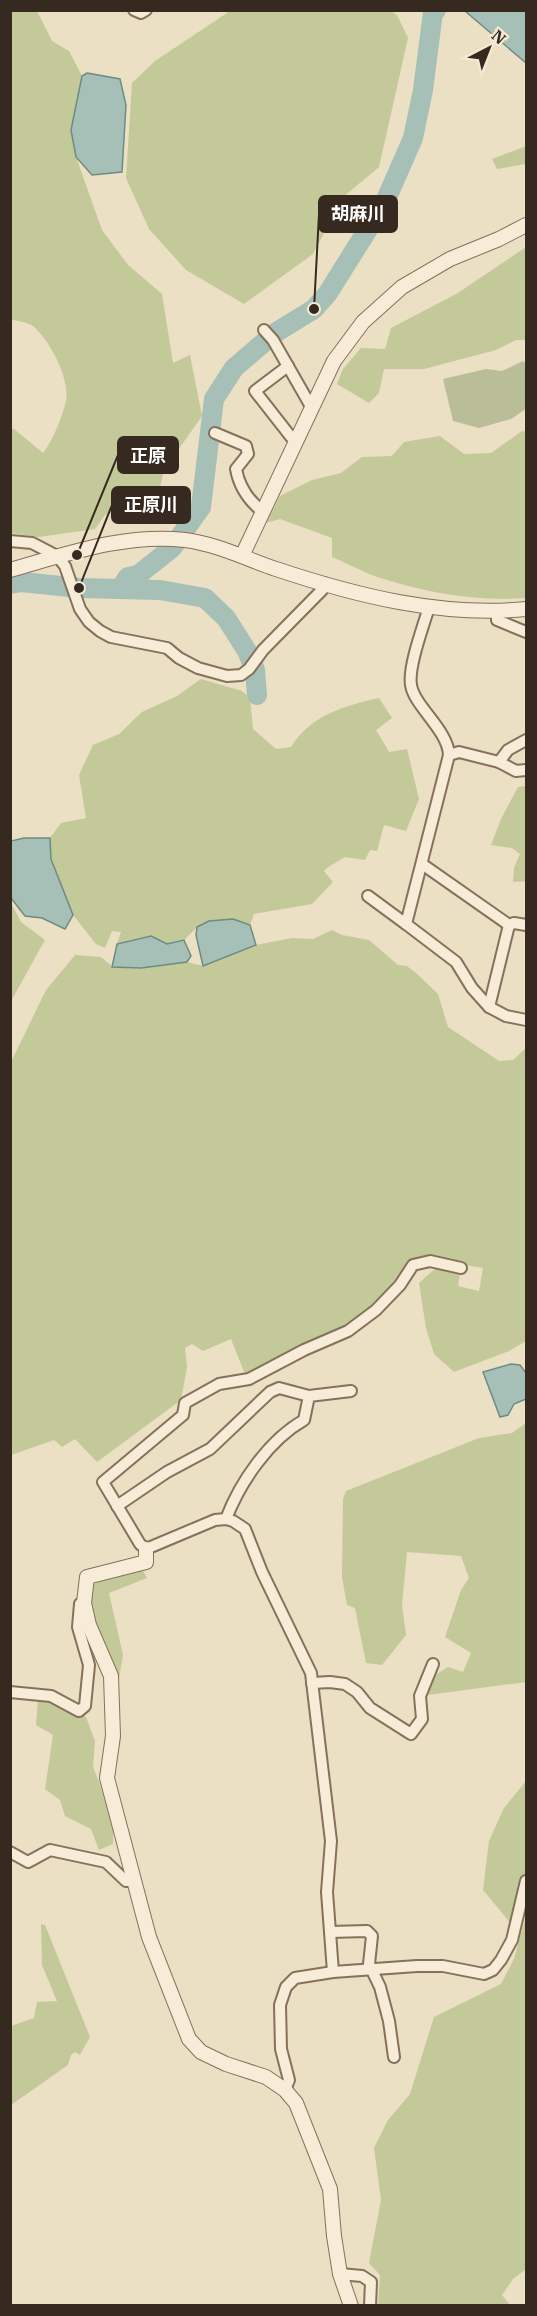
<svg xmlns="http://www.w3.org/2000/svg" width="537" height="2316" viewBox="0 0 537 2316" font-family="'IBM Plex Serif','Noto Sans JP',serif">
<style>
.green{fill:#c4c999}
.cemetery{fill:#babe98}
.water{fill:#a6bfb7;stroke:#6d8c84;stroke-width:1.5}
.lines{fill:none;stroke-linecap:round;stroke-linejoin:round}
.river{stroke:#a6bfb7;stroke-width:20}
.minor-casing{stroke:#85715c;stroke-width:14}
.tertiary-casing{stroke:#85715c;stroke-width:16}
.minor{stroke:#f6ecd7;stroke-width:10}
.tertiary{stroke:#f6ecd7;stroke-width:14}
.leader{fill:none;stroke:#36291f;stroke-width:2}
.callout-dot{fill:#36291f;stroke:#f3e9d4;stroke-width:2}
.callout{fill:#36291f;stroke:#36291f;stroke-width:2}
.callout-label{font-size:18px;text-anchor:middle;font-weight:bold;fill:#fff}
</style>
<rect width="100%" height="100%" fill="#ebdfc4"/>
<g class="green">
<path d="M11,11h26l15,30 17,10 13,25 -11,54 5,27 26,73 26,35 34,29 11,69 17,-8 12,61 -38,54 -7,30 -52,15 -10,14 -56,8 -28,-4v-104h3l29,24c10,-13 19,-35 23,-52 4,-23 -16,-60 -33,-75 -6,-4 -16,-5 -23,-7z"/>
<path d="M391,11l6,4 11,23 -29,129 -36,30 -30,57 -69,50 -58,-34 -37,-41 -23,-51 6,-95 23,-22 75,-50z"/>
<path d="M526,146v18l-29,5 -5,-10z"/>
<path d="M526,247v93h-10l-20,10 -72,19h-40l-5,24 -10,10 -32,-19 6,-15 18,-21 24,1 6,-21 67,-35z"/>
<path d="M522,431l4,1v166c-45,4 -99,-5 -142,-19 -18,-5 -35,-15 -52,-22v-19l-52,-19 -14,4 14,-27 32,-16 29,-7 21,-16 30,-1 12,-14 36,-6 24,18 27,-1z"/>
<path d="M201,679l41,12 8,7 3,31 23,20 15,-2c20,-32 53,-41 88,-49l13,20 -16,12 13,22 18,-3 12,50 -13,32 -22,-6 -7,26 -7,-1 -5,10 -20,-3c-7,5 -16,8 -21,14l9,11 -21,22 -58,10 -4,11 -17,-6 -36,8 -13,13 -17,4 -16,-8 -34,8 4,-12 -9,-1 -7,17 -9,-4 -23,-29 -22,-56 -1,-21 11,-15 25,-5 -7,-43 14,-30 26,-11 23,-22 35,-16z"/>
<path d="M526,786v95l-13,1 1,-14 6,-14 -8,-6 -21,-3 10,-26 17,-32z"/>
<path d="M10,901l11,21 24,18 -34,61z"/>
<path d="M332,930l10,5 27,5 29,25 9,1 9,7 22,21 10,33 51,34 14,-1 13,-12v293l-17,10 -55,21 -20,-18 -8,-26 -7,-45 18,-16 23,6 -2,13 21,5 4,-23 -53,-9 -20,6 -30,34 -30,27 -51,20 -54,28 -14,-35 -28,12 -11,-7 -7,4 2,19 -6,33 -84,62 -22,-23 -13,8 -8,-7 -43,15 -1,-391 36,-74 29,-35 26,2 12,10 28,1 46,-6 16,4 53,-21 36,-7 21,1z"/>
<path d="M526,1423v259l-98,13 4,-18 16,-10 15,5 8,-19 -26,-16 16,-47 8,-12 -8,-22 -54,-4 -5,53 4,30 -24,30 -16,-2 -11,-55 -8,-3 -5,-28 1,-78 3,-8 133,-53 33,-5z"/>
<path d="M142,1569l5,9 -38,15 14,62 -4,24 -4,-1c-12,-30 -27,-59 -23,-92l14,-10z"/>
<path d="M38,1699l14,1 34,17 9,24 -2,26 20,51v26l-14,6 -8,-21 -26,-13 -5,-16 -15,-11 8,-54 -17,-10z"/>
<path d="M526,1781v88l-13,57 -30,-36 6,-49 15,-33z"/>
<path d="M526,1916v353l-13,10 -11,16 8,10h-132l2,-30 -11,-12 12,-63 -7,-52 14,-28 22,-26 24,-77 67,-33 13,-25z"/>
<path d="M41,1924l4,1 45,112 -10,18 -5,-3 -4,3 -3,10 -57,40v-79l23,-8 3,-16 20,-1 -15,-36z"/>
</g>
<path class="cemetery" d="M523,361l3,3v45l-15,10 -32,9 -26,-7 -10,-42 43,-10 16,2z"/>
<g class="water">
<path d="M465,11h61v52z"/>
<path d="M87,73l33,6 6,26 -4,67 -30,3 -16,-18 -5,-27 11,-54z"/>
<path d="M24,838h26l1,21 22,56 -8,14 -23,-11 -17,-2 -14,-18v-57z"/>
<path d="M233,919l17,6 6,20 -53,21 -7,-31 1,-8 12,-6z"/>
<path d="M151,936l16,8 17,-4 7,16 -4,6 -46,6 -29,-1 5,-23z"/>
<path d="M511,1364l9,1 6,8v26l-12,5 -6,11 -8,2 -17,-45z"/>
</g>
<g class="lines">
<g class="river">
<path d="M10,584l12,-2 57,6 81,2 45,8 21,20 21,33 8,19 2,25"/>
<path d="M120,589l8,-12 10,-2 34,-27 29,-41 13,-108 20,-31 41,-35 39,-24 14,-16 57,-91 28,-64 10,-48 10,-78 3,-2"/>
</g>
<defs>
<g id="minor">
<path d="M134,10l7,3 5,-3"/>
<path d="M264,330l9,10 36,63 4,3"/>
<path d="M288,366l-33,25 36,46 6,4"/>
<path d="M215,433l31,13 2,8 -12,15c3,17 13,32 27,43"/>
<path d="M10,541l22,2 25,13 8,10 15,43 9,13 11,9 11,6 56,11 12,10 19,10 29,8 14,-1 8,-6 14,-19 60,-61 1,-6"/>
<path d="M429,607c-6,20 -21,60 -18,78 3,21 37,45 38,70l-43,169 50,38 16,26 17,19 17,9 20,4"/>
<path d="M497,612v8l29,12"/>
<path d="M449,755l10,-3 40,10 9,-12 18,-10"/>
<path d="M499,762l17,9 10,-1"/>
<path d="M422,864l87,61 5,-2 12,2"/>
<path d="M368,896l38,28"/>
<path d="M489,1007l20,-82"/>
<path d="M117,1506l50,-34 43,-23 60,-57 9,-4 30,8"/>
<path d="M226,1519c14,-37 43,-79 78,-99l5,-24 42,-5"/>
<path d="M312,1683l18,-1 15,2 12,8 13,16 41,26 11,-15 -2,-23 13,-32"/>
<path d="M10,1692l41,4 28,15 6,-5 4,-41 -11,-38 2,-23 4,-1"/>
<path d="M10,1852l18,10 22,-12 56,12 20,19 7,-1"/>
<path d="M330,1932l37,-1 5,5 -3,28 11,23 9,34 5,36"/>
<path d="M333,1972l-6,-80 4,-51 -20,-168 -49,-101 -17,-43 -12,-8 -7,-2 -11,1 -69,29 -6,-5 -37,-62 80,-67 2,-12 34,-19 30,-5 55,-29 44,-19 28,-21 24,-25 13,-20 17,-4 31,7"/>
<path d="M285,2090l4,-10 -8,-31 -1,-44 6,-18 9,-9 38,-6 84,-6h26l41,8 9,-4 8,-10 11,-20 14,-59"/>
<path d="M340,2274l22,2 9,6 -1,24"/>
</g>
<g id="tertiary">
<path d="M242,556l92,-195 29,-39 39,-35 48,-28 49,-20 27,-14"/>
<path d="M10,570c57,-16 116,-37 175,-30 32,4 61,19 91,29 81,27 165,48 250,40"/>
<path d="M146,1549v13l-59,15 -3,26 5,22 22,51 2,60 -6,42 42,159 40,102 12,13 25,12 40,13 19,13 11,13 34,86 4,47 6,38 11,32"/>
</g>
</defs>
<use href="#minor" class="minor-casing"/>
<use href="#tertiary" class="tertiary-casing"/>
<use href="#minor" class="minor"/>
<use href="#tertiary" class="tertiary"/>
</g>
<path class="leader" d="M314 309L319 214M77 555L118 455M79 588L112 505"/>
<g class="callout-dot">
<circle cx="314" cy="309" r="6"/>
<circle cx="77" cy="555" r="6"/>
<circle cx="79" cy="588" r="6"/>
</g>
<g class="callout">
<rect x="319" y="196" width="78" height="36" rx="6"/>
<rect x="118" y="437" width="60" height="36" rx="6"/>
<rect x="112" y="487" width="78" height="36" rx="6"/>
</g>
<g class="callout-label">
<text x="358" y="220">胡麻川</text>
<text x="148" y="462">正原</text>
<text x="151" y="511">正原川</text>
</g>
<rect width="537" height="2316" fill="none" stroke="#36291f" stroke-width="24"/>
<g transform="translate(489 48) rotate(42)" stroke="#f3e9d4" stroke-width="4.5" paint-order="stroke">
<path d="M0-4.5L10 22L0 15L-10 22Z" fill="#36291f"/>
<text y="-9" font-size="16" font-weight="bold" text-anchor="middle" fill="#36291f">N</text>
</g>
</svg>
